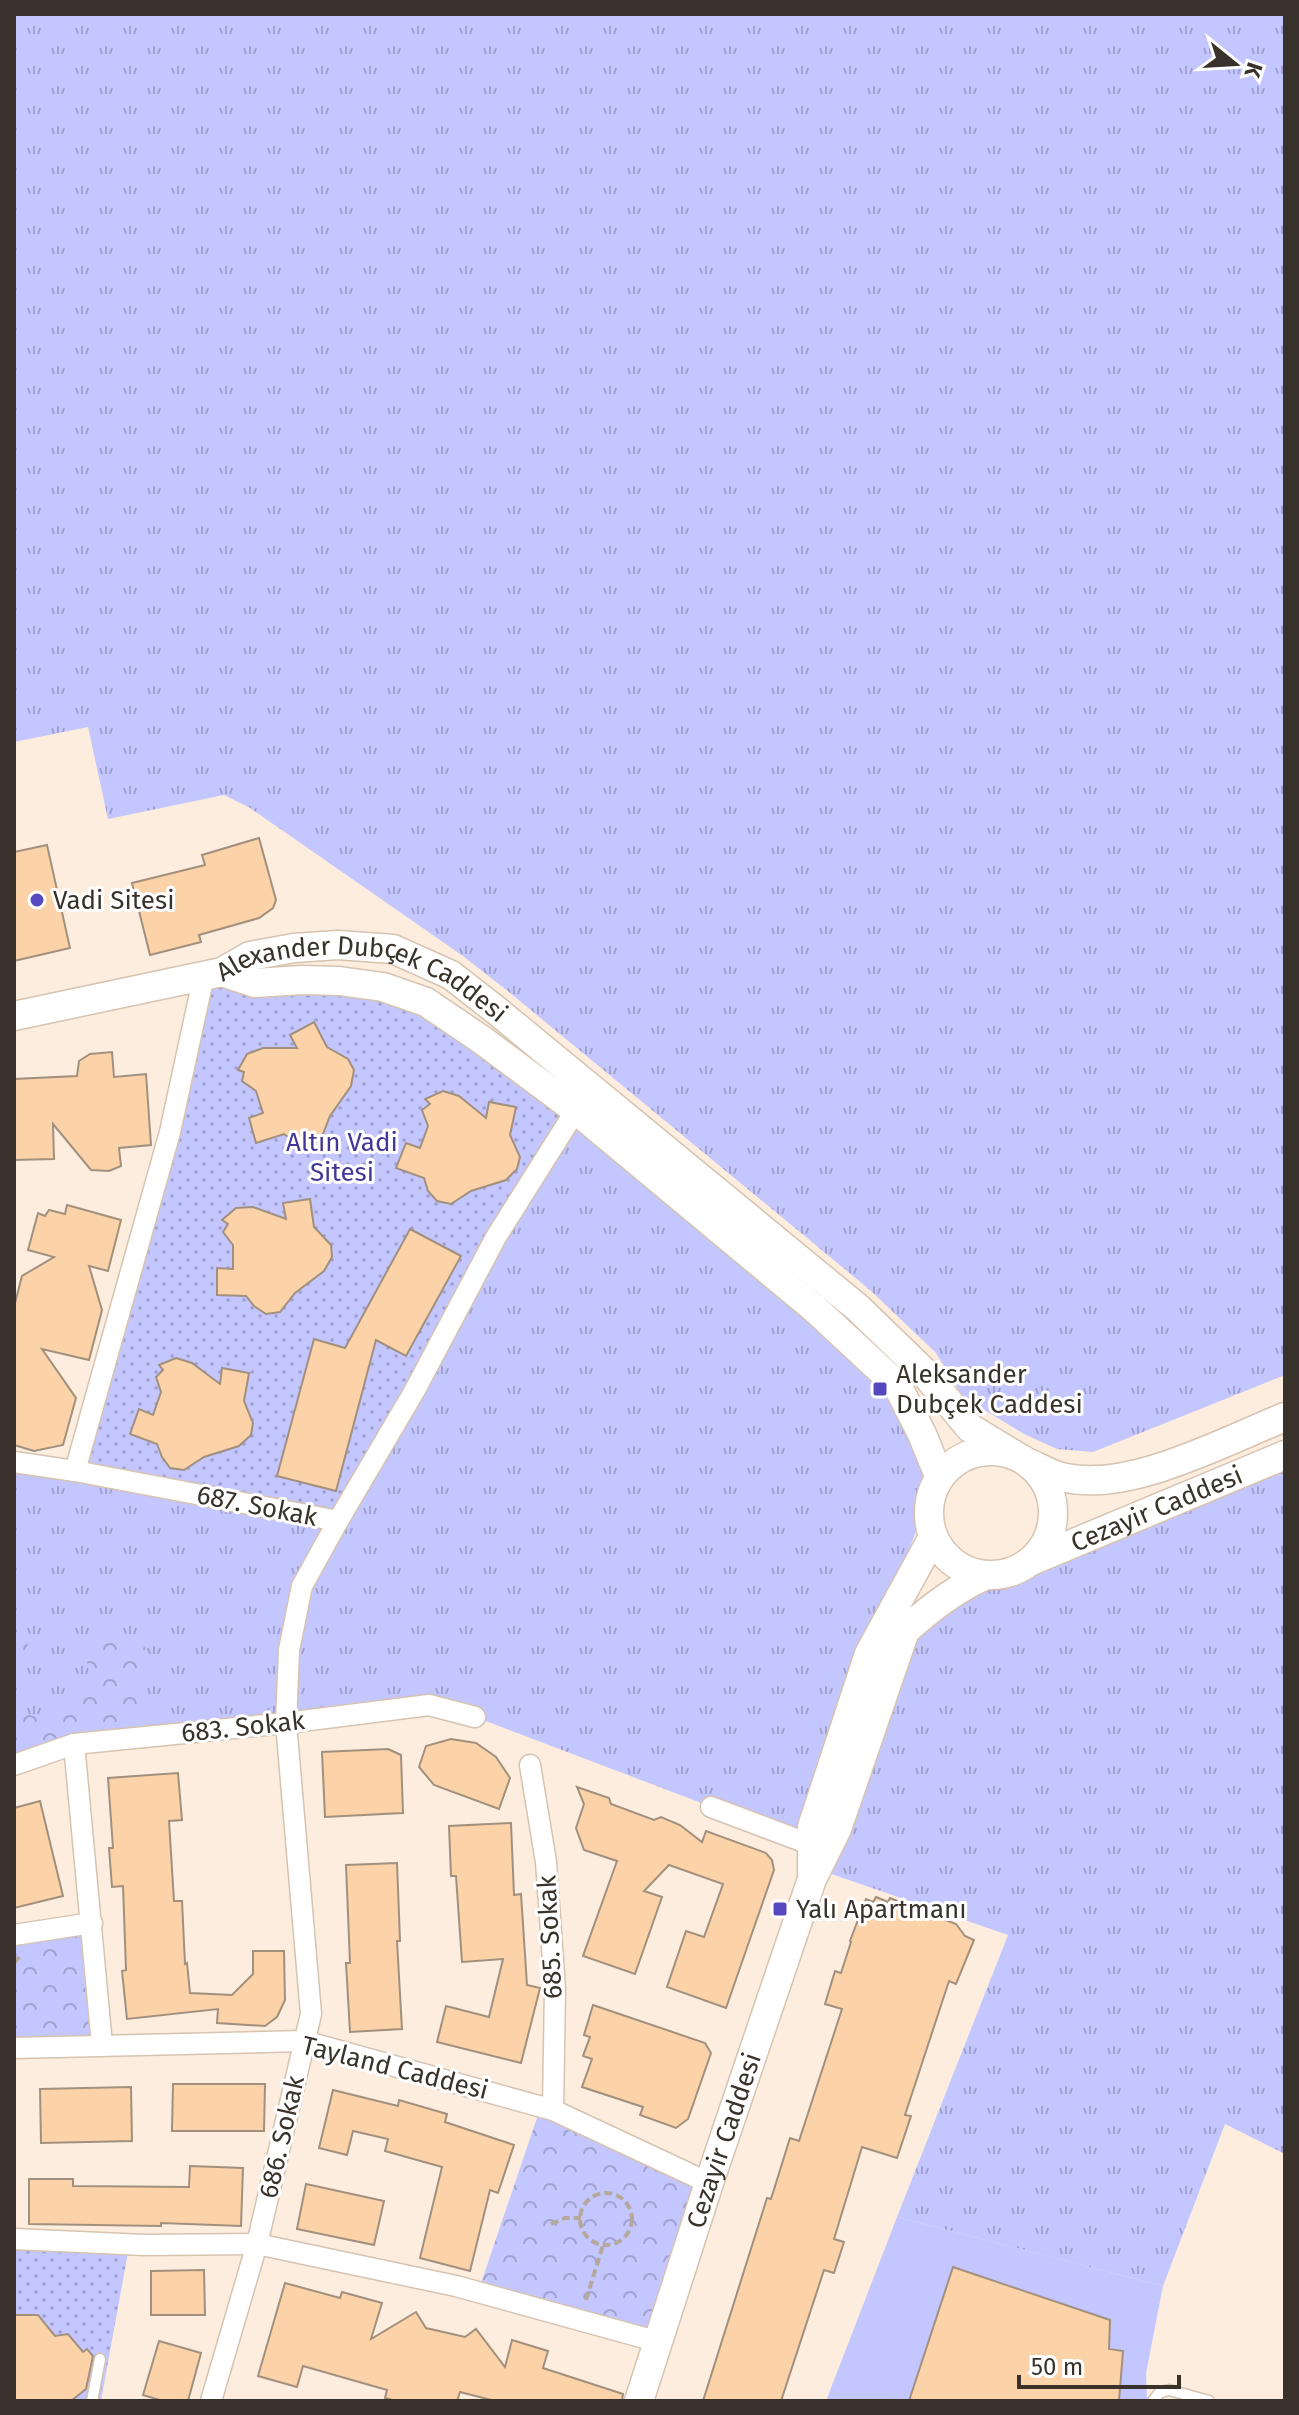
<svg xmlns="http://www.w3.org/2000/svg" width="1299" height="2415" viewBox="0 0 1299 2415" font-family="'Fira Sans',sans-serif">
<style>
.grass{fill:url(#grass-tufts)}
.forest{fill:url(#forest-crowns)}
.garden{fill:url(#garden-dots)}
.pitch{fill:#c4c6ff}
.building{fill:#fcd3a8;stroke:#a2907e;stroke-width:2}
.lines{fill:none;stroke-linecap:round;stroke-linejoin:round}
.service-casing{stroke:#d6c3b0;stroke-width:13}
.minor-casing{stroke:#d6c3b0;stroke-width:23}
.secondary-casing{stroke:#d6c3b0;stroke-width:31}
.path{stroke:#b5a89c;stroke-width:4;stroke-dasharray:8 4;stroke-linecap:butt}
.service{stroke:#fff;stroke-width:10}
.minor{stroke:#fff;stroke-width:20}
.secondary{stroke:#fff;stroke-width:28}
.poi-dot{fill:#5648bf;stroke:#fff;stroke-width:3}
.labels{text-anchor:middle;dominant-baseline:central;stroke-width:6;stroke-linejoin:round;paint-order:stroke}
.poi-label{font-size:26px;fill:#39322a;stroke:#fff;text-anchor:start}
.street-label{font-size:26px;fill:#39322a;stroke:#fff}
.park-label{font-size:26px;fill:#423697;stroke:#fff}
</style>
<defs>
<pattern id="grass-tufts" width="24" height="20" patternUnits="userSpaceOnUse" patternTransform="scale(2)"><rect width="24" height="20" fill="#c4c6ff"/><path d="M3 7l-1-3M5 7V3M7 7l1-3M15 17l-1-3M17 17v-4M19 17l1-3" fill="none" stroke="#a0a1cf"/></pattern>
<pattern id="forest-crowns" width="20" height="18" patternUnits="userSpaceOnUse" patternTransform="scale(2)"><rect width="20" height="18" fill="#c4c6ff"/><path d="M2 6a3 3 0 1 1 6 0M12 15a3 3 0 1 1 6 0" fill="none" stroke="#a0a1cf"/></pattern>
<pattern id="garden-dots" width="8" height="8" patternUnits="userSpaceOnUse" patternTransform="scale(2)"><rect width="8" height="8" fill="#c4c6ff"/><path d="M2 2h.1M6 6h.1" fill="none" stroke="#a0a1cf" stroke-width="1.8" stroke-linecap="round"/></pattern>
</defs>
<rect width="100%" height="100%" fill="#fdedde"/>
<g class="grass">
<path d="M14,14h1271v1361l-192,77 -36,-3 -33,-15 -61,-37 -27,-44 -66,-63 -361,-298 -46,-36 -213,-148 -26,-13 -116,24 -20,-92 -74,15z"/>
<path d="M576,1110l238,198 108,126 8,61 -61,159 -57,191 -337,-128 -46,-12 -355,39 -60,21v-303l61,9z"/>
<path d="M1285,1455v699l-60,-30 -62,162 -266,-69 111,-282 -191,-66 88,-238 81,-56 17,-1 20,-8z"/>
</g>
<g class="forest">
<path d="M14,1621l13,13 1,16 -14,10z"/>
<path d="M90,1633l40,11 11,-2 6,9c-6,20 -14,39 -9,60l-15,15 -5,13 -72,15 -32,-11v-30l27,4 23,-12 25,-34 -4,-18 -8,-7 3,-8z"/>
<path d="M92,1923l10,122 -88,3v-113z"/>
<path d="M541,2106l168,77 -50,159 -181,-50z"/>
</g>
<g class="garden">
<path d="M204,975l179,12 193,123 -238,411 -263,-50z"/>
<path d="M14,2249l114,3 -27,149h-87z"/>
</g>
<path class="pitch" d="M897,2217l266,69 -17,87 1,28h-321z"/>
<g class="building">
<path d="M259,838l17,62 -3,8 -14,10 -60,17 2,7 -51,13 -18,-72 73,-18 -3,-10z"/>
<path d="M47,845l23,103 -56,13v-109z"/>
<path d="M314,1022l13,25 21,12 6,11 -3,16 -21,30 -9,23 -12,6 -14,-3 -11,-8 -28,9 -7,-25 14,-5 -7,-22 -14,-10 2,-9 -6,-2 9,-16 16,-6h34l-7,-13z"/>
<path d="M112,1052l2,25 32,-3 5,71 -32,3 2,18 -12,5 -18,-1 -38,-46 1,35 -40,1v-81l63,-3 2,-15 11,-7z"/>
<path d="M443,1091l16,5 27,22 3,-16 27,5 -6,28 10,22 -3,12 -11,11 -35,11 -20,13 -14,-3 -9,-10 -4,-13 -28,-10 10,-25 14,5 8,-22 -6,-16 8,-6 -5,-5z"/>
<path d="M310,1199l4,28 17,18 1,12 -8,14 -29,22 -15,19 -14,2 -12,-8 -8,-10 -29,-1v-27l16,1v-24l-10,-13 5,-8 -6,-4 14,-12 17,-1 33,12 -3,-16z"/>
<path d="M67,1205l54,15 -13,51 -19,-5 13,44 -13,50 -47,-11 34,49 -13,47 -29,6 -20,-6v-138l8,-31 32,-19 -26,-7 10,-37 7,3 4,-6 16,4z"/>
<path d="M410,1229l51,27 -55,100 -30,-16 -40,151 -59,-15 37,-137 31,9z"/>
<path d="M176,1358l16,5 28,21 2,-16 27,5 -5,28 9,22 -2,12 -12,11 -35,11 -20,13 -14,-2 -8,-11 -5,-13 -27,-10 9,-25 14,6 8,-23 -5,-15 7,-7 -4,-5z"/>
<path d="M451,1739l25,4 20,14 14,21 -11,31 -65,-24 -15,-18 7,-21z"/>
<path d="M388,1749l13,6 2,58 -78,4 -3,-65z"/>
<path d="M178,1773l4,47 -13,1 5,80h8l3,63 2,-1 3,30 42,2 21,-21v-23h31l1,49 -8,17 -12,9 -48,-3 1,-14 -91,10 -5,-48 4,-1 -3,-84 -11,1 -3,-39h4l-5,-70z"/>
<path d="M577,1787l32,11 2,6 43,16 7,-3 19,8 22,17 4,-11 60,22 6,7 2,10 -48,138 -59,-21 19,-56 18,6 19,-53 -54,-19 -25,26 18,6 -27,77 -52,-18 34,-95 -33,-11 -8,-22 8,-24z"/>
<path d="M40,1801l23,95 -49,12v-100z"/>
<path d="M511,1823l3,72 7,-1 6,91 13,3 -19,75 -84,-21 9,-36 43,11 14,-58 -41,3 -6,-86h-5l-2,-50z"/>
<path d="M397,1863l3,78h-3l5,88 -52,3 -4,-69h4l-4,-98z"/>
<path d="M876,1897l12,5 2,-4 66,26 9,12 9,4 -18,44 -7,-3 -44,134 6,1 -14,42 -35,-11 -28,92 10,3 -10,31 -10,-3 -43,131h-78l64,-203 4,1 19,-61 9,3 43,-132 -17,-5 10,-33 6,2 10,-31 -1,-1 16,-42 7,3z"/>
<path d="M593,2005l112,38 6,10 -23,66 -12,9 -36,-13 3,-8 -61,-20 10,-28 -9,-3 7,-19 -6,-2z"/>
<path d="M173,2084h92l-1,47h-92z"/>
<path d="M131,2087l1,54 -91,2 -1,-54z"/>
<path d="M333,2090l65,16 1,-6 48,14 -2,8 69,23 -16,48 -8,-3 -20,81 -50,-13 22,-91 -57,-16 3,-12 -35,-8 -6,24 -28,-7z"/>
<path d="M190,2166l53,2 -2,58 -80,-3v3l-132,-2v-45h44v7l116,1z"/>
<path d="M306,2184l78,17 -10,44 -77,-16z"/>
<path d="M953,2267l157,53 -1,29 14,2 -4,50h-210z"/>
<path d="M204,2270l1,45h-54v-44z"/>
<path d="M285,2283l55,15 2,-6 40,11 -11,36 45,-27 10,16 39,9 11,-8 29,38 7,-27 36,11 -5,17 80,26 -1,7h-127l-35,-9 -3,9h-61l-11,-3 2,-8 -84,-24 -6,21 -39,-11z"/>
<path d="M14,2315h24l17,21 13,-2 15,18 4,-3 6,7 -7,33 -15,12h-57z"/>
<path d="M159,2341l42,12 -13,48h-25l-20,-6z"/>
</g>
<g class="lines">
<defs>
<g id="service">
<path d="M92,2401l8,-42"/>
<path d="M1153,2401l7,-9 9,-2 40,11"/>
</g>
<g id="minor">
<path d="M14,1462l61,9 263,50 -36,65 -13,64 -3,73 25,291 -54,230 -46,157"/>
<path d="M75,1471l95,-339 34,-157"/>
<path d="M338,1521l77,-131 81,-153 80,-127"/>
<path d="M74,1744l28,301"/>
<path d="M14,1765l60,-21 212,-21 143,-18 46,12"/>
<path d="M530,1765l16,97 9,127 -2,121"/>
<path d="M711,1807l101,38"/>
<path d="M14,1935l78,-12"/>
<path d="M14,2048l290,-7 249,69 156,73"/>
<path d="M14,2239l130,6 113,-1 199,42 203,56"/>
</g>
<g id="secondary">
<path d="M222,972l33,11 47,-3 37,1 44,6 43,15 56,38 94,70 238,198 83,77 25,49 17,42"/>
<path id="s1" d="M14,1016l208,-44 28,-16 44,-8 44,-3 55,4 58,26 46,36 361,297 65,63 47,57 43,26"/>
<circle cx="991" cy="1513" r="62"/>
<path d="M1031,1464c11,5 23,12 35,14 65,14 159,-37 219,-61"/>
<path id="s2" d="M1031,1561l254,-106"/>
<path d="M812,1875v-48l57,-173 64,-117"/>
<path id="s3" d="M639,2401l70,-218 103,-304 25,-50 68,-198c25,-23 50,-42 81,-56"/>
</g>
</defs>
<use href="#service" class="service-casing"/>
<use href="#minor" class="minor-casing"/>
<use href="#secondary" class="secondary-casing"/>
<g class="path">
<path d="M14,1963l8,-9"/>
<circle cx="606" cy="2219" r="26"/>
<path d="M551,2224l14,-6h16"/>
<path d="M586,2300l17,-55"/>
</g>
<use href="#service" class="service"/>
<use href="#minor" class="minor"/>
<use href="#secondary" class="secondary"/>
</g>
<g class="poi-dot">
<circle cx="37" cy="900" r="8"/>
<rect x="872" y="1381" width="16" height="16" rx="4"/>
<rect x="772" y="1901" width="16" height="16" rx="4"/>
</g>
<g class="labels">
<g class="poi-label">
<text x="53" y="900">Vadi Sitesi</text>
<text x="896" y="1374">Aleksander<tspan x="896" dy="30">Dubçek Caddesi</tspan></text>
<text x="796" y="1909">Yalı Apartmanı</text>
</g>
<g class="street-label">
<text stroke="none"><textPath href="#s1" startOffset="364">Alexander Dubçek Caddesi</textPath></text>
<text transform="translate(257 1506) rotate(11)">687. Sokak</text>
<text stroke="none"><textPath href="#s2" startOffset="136">Cezayir Caddesi</textPath></text>
<text transform="translate(243 1727) rotate(-6)">683. Sokak</text>
<text transform="translate(550 1937) rotate(-93)">685. Sokak</text>
<text transform="translate(395 2068) rotate(14)">Tayland Caddesi</text>
<text transform="translate(282 2137) rotate(-77)">686. Sokak</text>
<text stroke="none"><textPath href="#s3" startOffset="274">Cezayir Caddesi</textPath></text>
</g>
<g class="park-label">
<text x="342" y="1142">Altın Vadi<tspan x="342" dy="30">Sitesi</tspan></text>
</g>
</g>
<rect width="1299" height="2415" fill="none" stroke="#39322a" stroke-width="32"/>
<g transform="translate(1235 64) rotate(108)" stroke="#ffffff" stroke-width="6" paint-order="stroke">
<path d="M0-6L14 30L0 20L-14 30Z" fill="#39322a"/>
<text y="-12" font-size="22" font-weight="bold" text-anchor="middle" fill="#39322a">K</text>
</g>
<path d="M1019 2375v12h160v-12" fill="none" stroke="#39322a" stroke-width="4"/>
<text x="1031" y="2375" font-size="24" fill="#39322a" stroke="#ffffff" stroke-width="6" paint-order="stroke">50 m</text>
</svg>
